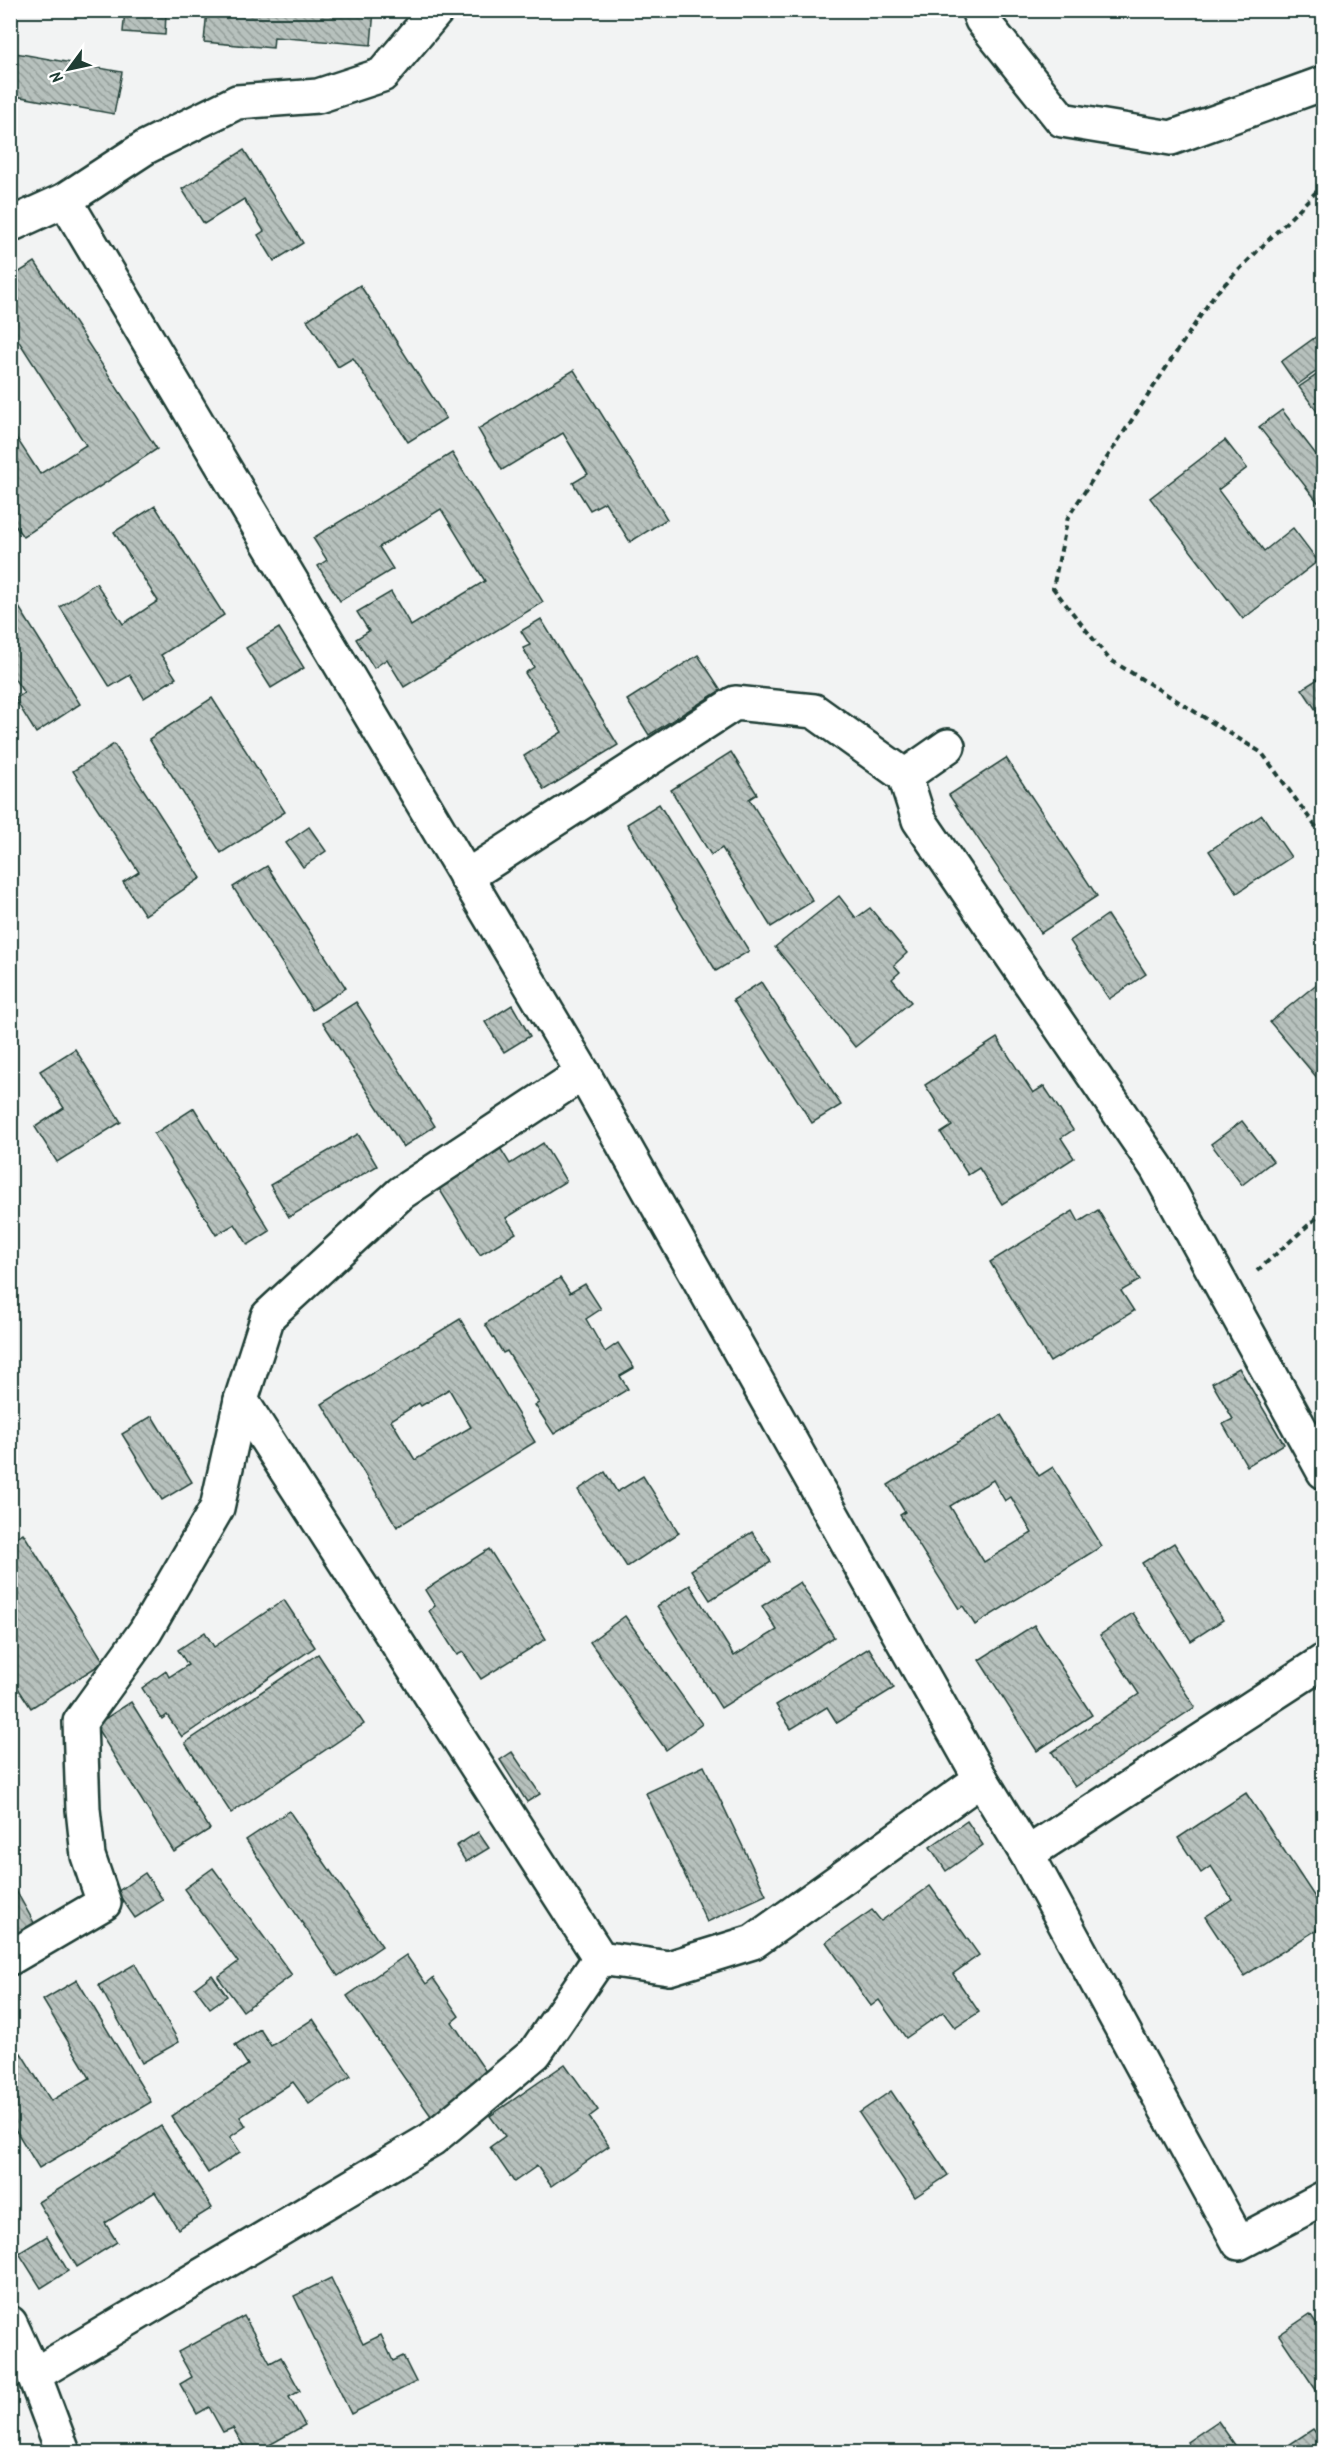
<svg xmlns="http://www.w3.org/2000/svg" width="1334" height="2463" viewBox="0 0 1334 2463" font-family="Kalam,sans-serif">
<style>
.building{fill:url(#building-back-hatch);stroke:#1f3d34;stroke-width:1.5;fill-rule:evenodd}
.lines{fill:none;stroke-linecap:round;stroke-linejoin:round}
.minor-casing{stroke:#1f3d34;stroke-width:38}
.path{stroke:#1f3d34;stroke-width:4;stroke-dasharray:6 4.5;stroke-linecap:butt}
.minor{stroke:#fff;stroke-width:33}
</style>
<defs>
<pattern id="building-back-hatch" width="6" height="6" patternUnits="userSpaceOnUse" patternTransform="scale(1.5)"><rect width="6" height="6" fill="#b7c1bd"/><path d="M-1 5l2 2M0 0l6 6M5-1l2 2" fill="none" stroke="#949e9a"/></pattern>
</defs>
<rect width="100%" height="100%" fill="#f2f3f3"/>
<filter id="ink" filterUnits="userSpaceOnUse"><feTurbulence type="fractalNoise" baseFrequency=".0167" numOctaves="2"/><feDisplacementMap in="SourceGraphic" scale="12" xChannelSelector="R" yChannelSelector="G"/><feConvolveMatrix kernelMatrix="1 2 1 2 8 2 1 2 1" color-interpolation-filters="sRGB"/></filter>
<g filter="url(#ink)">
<g class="building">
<path d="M125,10h56l-1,4 -14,-1 -1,22 -42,-3z"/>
<path d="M207,10h167l-3,35 -97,-8 -1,11 -69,-6z"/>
<path d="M10,52l112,20 -8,42 -104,-19z"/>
<path d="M244,150l59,93 -29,18 -16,-26 6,-4 -20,-32 -40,25 -22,-35z"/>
<path d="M35,262l122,187 -134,88 -13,-19v-90l30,46 46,-29 -70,-108 -6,4v-63z"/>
<path d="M360,285l86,133 -38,24 -55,-84 -15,9 -31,-47z"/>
<path d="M1324,331v35l-27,19 -16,-23z"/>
<path d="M574,370l93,149 -37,23 -25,-40 -15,8 -17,-27 15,-9 -25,-41 -61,37 -24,-41z"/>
<path d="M1324,370v51l-25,-34z"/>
<path d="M1282,410l42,55v45l-65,-83z"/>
<path d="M1225,440l22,28 -29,22 46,61 29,-23 25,33 -75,58 -93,-121z"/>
<path d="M452,453l91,149 -139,85 -17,-28 -13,9 -18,-29 13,-8 -12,-19 34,-20 20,34 74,-45 -44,-72 -62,38 14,22 -53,32 -22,-35 9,-6 -14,-22z"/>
<path d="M155,506l69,109 -63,40 15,23 -32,20 -14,-23 -20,12 -50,-80 36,-24 27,41 35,-23 -44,-69z"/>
<path d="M10,593l70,111 -44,29 -21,-34 9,-6 -14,-21z"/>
<path d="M541,619l77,126 -74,45 -20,-34 38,-24 -37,-59 9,-6 -11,-19 7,-3 -9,-14z"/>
<path d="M279,628l25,40 -33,20 -25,-40z"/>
<path d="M698,655l23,35 -72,45 -22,-35z"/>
<path d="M1324,675v39l-4,2 -18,-27z"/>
<path d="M212,698l73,114 -64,41 -72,-114z"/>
<path d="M114,744l87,134 -56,37 -22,-33 16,-10 -66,-101z"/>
<path d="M731,752l26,42 -8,5 64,102 -42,26 -49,-79 -11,7 -40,-65z"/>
<path d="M1006,758l91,138 -56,37 -92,-138z"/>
<path d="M659,804l90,147 -33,20 -89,-147z"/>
<path d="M1262,815l29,42 -54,36 -28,-42z"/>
<path d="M309,827l17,24 -23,16 -17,-24z"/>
<path d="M267,866l79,122 -34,22 -79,-123z"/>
<path d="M839,896l17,22 14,-10 37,45 -13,12 6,7 -8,7 19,23 -56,45 -80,-100z"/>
<path d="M1107,915l39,59 -37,25 -39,-58z"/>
<path d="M1324,978v108l-54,-64z"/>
<path d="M761,982l80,123 -29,18 -79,-123z"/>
<path d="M356,1002l79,124 -32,21 -80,-124z"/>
<path d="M512,1005l18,31 -26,16 -19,-30z"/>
<path d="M997,1038l36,55 11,-7 29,44 -12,8 13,20 -72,46 -23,-36 -11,7 -27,-42 11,-7 -27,-41z"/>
<path d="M75,1049l46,73 -64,40 -22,-35 29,-19 -24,-37z"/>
<path d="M194,1108l76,123 -22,14 -13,-21 -19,11 -62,-101z"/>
<path d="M1242,1121l31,40 -31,24 -31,-41z"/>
<path d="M358,1134l19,32 -88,51 -19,-32z"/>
<path d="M497,1143l13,21 33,-21 23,38 -60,37 10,15 -36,22 -45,-73z"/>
<path d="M1098,1210l42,70 -19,11 13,20 -84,51 -60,-100 83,-51 6,11z"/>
<path d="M560,1278l10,15 15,-9 16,25 -15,10 19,33 13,-9 16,25 -14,8 8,13 -74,45 -19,-29 4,-2 -32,-52 -4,2 -18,-29z"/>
<path d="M460,1319l75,123 -138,85 -75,-123zM449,1389l22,38 -56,33 -24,-40 28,-17 2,3z"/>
<path d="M1239,1368l45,76 -37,22 -24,-42 10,-5 -21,-36z"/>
<path d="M1001,1415l38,61 14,-9 49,79 -127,79 -12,-19 -4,3 -59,-94 5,-3 -17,-27zM993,1480l12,21 6,-4 21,36 -48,29 -34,-56z"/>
<path d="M152,1416l40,66 -30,18 -40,-66z"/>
<path d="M605,1472l12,20 26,-16 36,57 -52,34 -49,-77z"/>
<path d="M752,1532l19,30 -61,38 -19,-30z"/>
<path d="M23,1533l81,129 -73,46 -21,-32v-135z"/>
<path d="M1174,1543l49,77 -32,21 -49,-78z"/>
<path d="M489,1549l57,90 -65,40 -18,-27 -6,3 -28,-44 6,-5 -10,-16z"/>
<path d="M800,1582l34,55 -113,71 -64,-102 33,-21 44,71 43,-26 -15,-24z"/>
<path d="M284,1600l31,47 -133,90 -15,-22 -5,4 -20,-31 24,-17 3,6 19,-12 -10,-15 27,-18 9,15z"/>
<path d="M1133,1613l62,94 -120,80 -23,-35 87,-58 -39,-59z"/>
<path d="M625,1616l77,108 -36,26 -76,-108z"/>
<path d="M1034,1625l58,90 -55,36 -58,-91z"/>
<path d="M869,1648l25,40 -57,35 -10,-16 -36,22 -15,-24z"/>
<path d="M318,1654l46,70 -133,89 -46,-70z"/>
<path d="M131,1702l79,127 -36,23 -79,-127z"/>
<path d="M512,1752l28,42 -13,8 -27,-42z"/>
<path d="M704,1766l62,129 -59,27 -61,-129z"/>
<path d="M1246,1793l78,118v14l-80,51 -39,-59 27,-18 -21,-33 -10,7 -23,-35z"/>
<path d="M289,1811l93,135 -44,30 -92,-136z"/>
<path d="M967,1821l16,24 -37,26 -16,-24z"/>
<path d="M478,1832l11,16 -23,14 -10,-16z"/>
<path d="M213,1868l79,107 -49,36 -25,-34 20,-15 -54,-73z"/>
<path d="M145,1873l18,27 -28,18 -18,-26z"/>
<path d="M10,1880l27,48 -27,15z"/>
<path d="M930,1886l49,69 -26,19 26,38 -24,16 -12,-16 -37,26 -27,-38 -8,6 -45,-64 46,-32 9,11z"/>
<path d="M406,1955l20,29 7,-6 26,38 -7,6 37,54 -58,40 -84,-120z"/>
<path d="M135,1964l44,78 -37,21 -43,-78z"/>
<path d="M212,1975l15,21 -17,12 -15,-20z"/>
<path d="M77,1980l74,122 -112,66 -29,-47v-62l11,-6 30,48 39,-23 -47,-78z"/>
<path d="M313,2019l38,57 -42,28 -16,-22 -53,35 6,9 -16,11 10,15 -32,21 -37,-57 77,-51 -13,-20 25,-16 11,17z"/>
<path d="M565,2064l33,46 -9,7 20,29 -58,40 -14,-20 -23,16 -24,-35 15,-11 -15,-20z"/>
<path d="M891,2091l57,84 -33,22 -56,-84z"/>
<path d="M161,2126l51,82 -34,21 -23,-37 -50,31 12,19 -40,25 -39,-65z"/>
<path d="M47,2236l21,35 -27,17 -22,-35z"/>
<path d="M331,2278l32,66 18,-9 12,26 10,-5 13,26 -65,32 -57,-118z"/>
<path d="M1310,2314l14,20v68l-45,-67z"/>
<path d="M244,2316l26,47 11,-6 19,34 -11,6 16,28 -48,27h-10l-14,-24 -10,4 -14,-25 -12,7 -17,-30 12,-7 -14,-25z"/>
<path d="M1218,2421l22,31h-46l-7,-10z"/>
<path d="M1313,2429l11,15v8h-46z"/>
</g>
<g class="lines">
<defs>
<g id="minor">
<path d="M978,10l4,10 80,100 109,18 153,-55"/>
<path d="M65,200l518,873 398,706 46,75 212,389 85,-45"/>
<path d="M10,225l55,-25 81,-53 91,-45 81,-6 64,-21 55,-65"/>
<path d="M948,746l-43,30 14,44 238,348 167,304"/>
<path d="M466,877l269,-174 79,8 91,65"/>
<path d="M583,1073l-182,120 -133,123 -27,84 359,558 69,10 84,-26 228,-163"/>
<path d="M1027,1854l297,-193"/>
<path d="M10,1958l94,-55 -16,-47 -5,-47 -3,-87 65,-90 72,-124 24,-108"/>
<path d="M10,2323l24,52 29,77"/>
<path d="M34,2375l398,-236 103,-86 65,-95"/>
</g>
</defs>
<use href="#minor" class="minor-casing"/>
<g class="path">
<path d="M1324,184l-110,111 -146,222 -15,71 56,71 153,94 62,85"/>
<path d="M1257,1271l67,-60"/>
</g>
<use href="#minor" class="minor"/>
</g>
</g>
<rect width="1334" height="2463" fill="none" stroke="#fff" stroke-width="36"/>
<rect x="18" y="18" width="1298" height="2427" fill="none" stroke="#1f3d34" stroke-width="2" filter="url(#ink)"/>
<g transform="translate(69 69) rotate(237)" stroke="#ffffff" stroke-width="4.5" paint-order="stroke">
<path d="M0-4.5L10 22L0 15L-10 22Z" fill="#1f3d34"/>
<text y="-9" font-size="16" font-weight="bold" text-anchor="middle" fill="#1f3d34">N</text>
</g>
</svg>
